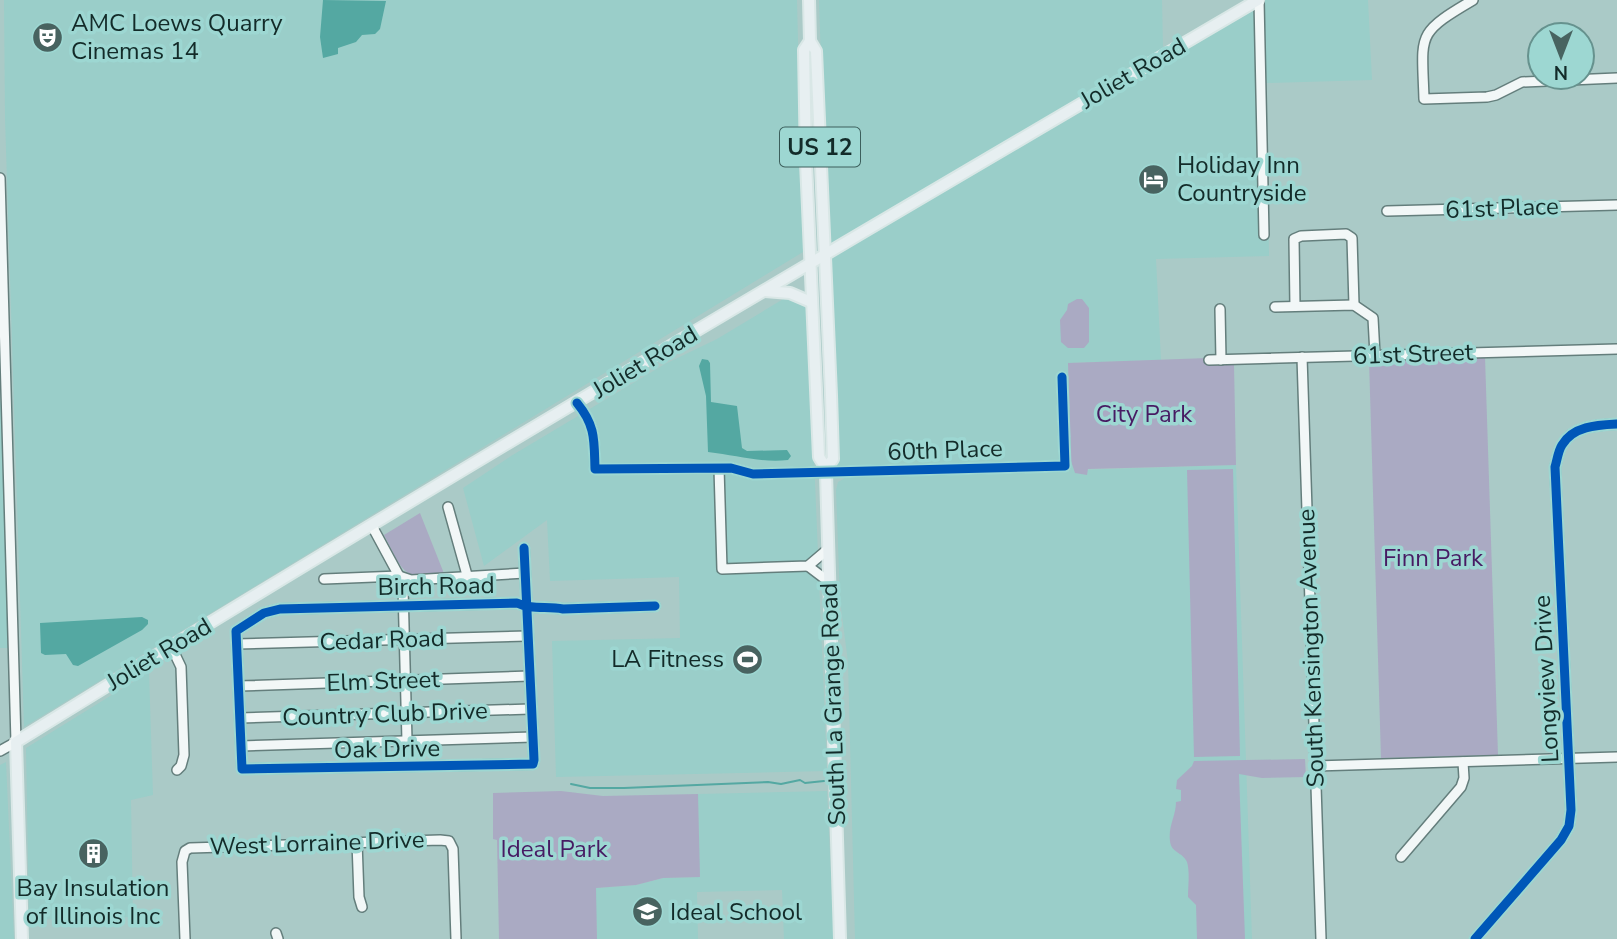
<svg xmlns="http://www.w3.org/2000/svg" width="1617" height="939" viewBox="0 0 1617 939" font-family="'Nunito Sans',sans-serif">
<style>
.built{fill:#9acec9}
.green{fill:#aaaac3}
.water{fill:#54a8a2}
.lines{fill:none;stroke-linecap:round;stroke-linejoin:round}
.stream{stroke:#54a8a2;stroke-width:2}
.minor-casing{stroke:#647e7c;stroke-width:12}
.major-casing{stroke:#d9e7e6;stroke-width:14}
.minor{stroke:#f2f7f7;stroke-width:9}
.major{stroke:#e7eff1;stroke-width:10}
.cycleway-casing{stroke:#9dd7d2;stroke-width:13}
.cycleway{stroke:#0057b8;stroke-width:9}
.labels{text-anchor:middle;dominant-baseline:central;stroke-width:7;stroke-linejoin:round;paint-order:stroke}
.shield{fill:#9dd7d2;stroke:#3c5f5c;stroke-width:2}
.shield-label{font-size:23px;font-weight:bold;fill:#132b29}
.poi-label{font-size:24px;fill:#132b29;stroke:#9dd7d2;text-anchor:start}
.street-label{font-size:24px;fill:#132b29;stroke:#9dd7d2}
.park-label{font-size:24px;fill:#471b63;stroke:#9dd7d2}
</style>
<rect width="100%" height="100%" fill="#aacac7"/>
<g class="built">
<path d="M4,0h793l6,252 -779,475 -19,-610z"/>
<path d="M819,0h343l1,49 -336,197z"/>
<path d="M1261,0h107l4,80 -106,3 3,173 -113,3 5,101 -93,3 6,107 162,-5 16,474h-397l-7,-277 -8,-62 -4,-110 2,-8 7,-4 -18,-7 -6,-212z"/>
<path d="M785,298h12l7,4 4,11 19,458 -271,6 -4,-136 128,-3 -1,-61 -129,4 -3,-61 -63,46 -21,-78 48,-32 154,-92 52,-25z"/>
<path d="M0,402h6l4,246h-10z"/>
<path d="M149,672l4,123 -22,5 2,117 -104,3 -3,-172z"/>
<path d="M6,762l8,177h-14v-174z"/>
<path d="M827,791l7,148h-50l-2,-49 -85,2 1,47h-101l-2,-51 41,-3 27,-7 36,-1 -1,-83z"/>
</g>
<g class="green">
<path d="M1077,299h5l7,9v34l-5,6h-16l-7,-6 -1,-22 7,-10 1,-6z"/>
<path d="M1485,357l13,398 -117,3 -12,-398z"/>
<path d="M1208,358v6l26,1 2,100 -148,4 -1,6 -12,-2 -4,-12 -3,-98z"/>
<path d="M1233,469l7,287 -46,1 -7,-287z"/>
<path d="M420,513l25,63c-45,3 -41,-4 -61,-41z"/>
<path d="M1305,759l1,18 -44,1 -23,-4 6,165h-48l-1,-34 -8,-8c0,-10 2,-25 -1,-35 -4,-10 -16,-9 -17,-21 -2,-15 6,-25 6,-39l5,-1v-11l-5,-1 1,-9 15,-14 2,-5z"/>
<path d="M561,791l42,5 95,-2 2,83 -37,1 -27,7 -40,3 1,51h-98l-2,-99 -4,-1v-46z"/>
</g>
<g class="water">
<path d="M323,0l63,1 -6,28 -5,5 -13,1 -6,7 -18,6v6l-15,4 -3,-21z"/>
<path d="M702,359l6,1 2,3 1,39 26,4 5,42 5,3 40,-1 4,6 -3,4c-28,3 -52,-5 -80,-8l-2,-56 -7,-30z"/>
<path d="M142,617l6,3v4l-6,6 -64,36 -5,-1 -7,-11 -21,1 -4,-2 -1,-30z"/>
</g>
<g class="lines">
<path class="stream" d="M571,784l19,4h34l144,-6 13,2 19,-4 5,3 19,-2"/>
<defs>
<g id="minor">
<path d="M1259,0l5,235"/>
<path d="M1473,0c-58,34 -51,34 -49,99l63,-2 9,-2 26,-13 95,-4"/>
<path d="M0,178l16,564 -16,9"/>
<path d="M1387,211l230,-6"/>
<path d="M1295,306l-1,-67 7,-3 45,-2 6,4 2,67"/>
<path d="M1275,307l79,-2 19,13 2,37"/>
<path d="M1220,309l1,51"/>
<path d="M1302,357l19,582"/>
<path d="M1209,360l408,-11"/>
<path d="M577,403c19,23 17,38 18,66l136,-1 22,6 312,-8 -3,-89"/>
<path d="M719,468l3,101 86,-3 20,-17"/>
<path d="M448,507l19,68"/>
<path d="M372,526l27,50 4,12 4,153"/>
<path d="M524,548c3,70 7,141 10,212l-1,4 -291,5 -6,-138 28,-18 16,-4 237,-6c14,7 30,3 46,6l92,-3"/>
<path d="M808,566l21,16"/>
<path d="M324,579l75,-3 12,4 114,-7"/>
<path d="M237,644l290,-8"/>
<path d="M171,646l10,21 3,88 -3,11 -4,4"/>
<path d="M238,686l291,-10"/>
<path d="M240,718l290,-9"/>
<path d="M241,746l292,-9"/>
<path d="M1315,766l302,-9"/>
<path d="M357,842l2,55 3,10"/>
<path d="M1401,857l60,-70 3,-9 -1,-16"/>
<path d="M276,933l2,6"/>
<path d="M185,939l-3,-77 3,-11 5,-3 250,-8 9,1 4,8 3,90"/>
<path d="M1475,939l86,-99 8,-14 2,-16 -16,-343c2,-6 3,-16 7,-22 11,-19 35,-20 55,-21"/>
</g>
<g id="major">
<path d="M809,0l1,41 -6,9 2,112 13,295 7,11v5l14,466"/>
<path d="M810,41l6,10 15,344 2,64 -7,9"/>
<path d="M765,291l25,2 21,9"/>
<path d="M22,939l-6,-197c410,-254 826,-498 1242,-742"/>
</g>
</defs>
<use href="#minor" class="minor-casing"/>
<use href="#major" class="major-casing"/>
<use href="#minor" class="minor"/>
<use href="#major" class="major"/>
<defs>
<g id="cycleway">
<path d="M577,403c19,23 17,38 18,66l136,-1 22,6 312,-8 -3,-89"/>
<path d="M524,548c3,70 7,141 10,212l-1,4 -291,5 -6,-138 28,-18 16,-4 237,-6c14,7 30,3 46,6l92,-3"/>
<path d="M1475,939l86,-99 8,-14 2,-16 -16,-343c2,-6 3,-16 7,-22 11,-19 35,-20 55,-21"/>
</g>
</defs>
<use href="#cycleway" class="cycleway-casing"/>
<use href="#cycleway" class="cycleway"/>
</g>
<defs>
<symbol id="theatre-disc" viewBox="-11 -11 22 22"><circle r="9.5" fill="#486360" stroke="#9dd7d2"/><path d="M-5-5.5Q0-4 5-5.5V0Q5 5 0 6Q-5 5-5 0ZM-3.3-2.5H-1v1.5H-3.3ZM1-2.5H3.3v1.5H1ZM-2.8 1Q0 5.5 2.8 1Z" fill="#fff"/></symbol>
<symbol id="hotel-disc" viewBox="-11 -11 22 22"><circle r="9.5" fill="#486360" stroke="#9dd7d2"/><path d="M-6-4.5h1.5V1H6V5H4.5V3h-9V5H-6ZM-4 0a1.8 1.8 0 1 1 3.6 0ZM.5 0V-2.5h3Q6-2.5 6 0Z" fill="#fff"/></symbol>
<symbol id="stadium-disc" viewBox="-11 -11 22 22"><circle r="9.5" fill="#486360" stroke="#9dd7d2"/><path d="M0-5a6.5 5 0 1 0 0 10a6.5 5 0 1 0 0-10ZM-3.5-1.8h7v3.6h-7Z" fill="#fff"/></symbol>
<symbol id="building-disc" viewBox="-11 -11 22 22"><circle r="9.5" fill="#486360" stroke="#9dd7d2"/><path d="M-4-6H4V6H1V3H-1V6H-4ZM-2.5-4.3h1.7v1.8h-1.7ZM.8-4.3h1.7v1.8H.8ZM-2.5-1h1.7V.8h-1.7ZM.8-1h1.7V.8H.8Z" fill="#fff"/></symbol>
<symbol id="school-disc" viewBox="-11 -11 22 22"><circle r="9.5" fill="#486360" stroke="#9dd7d2"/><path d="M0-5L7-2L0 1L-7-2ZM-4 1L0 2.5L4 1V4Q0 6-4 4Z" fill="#fff"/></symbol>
</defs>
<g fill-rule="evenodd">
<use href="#theatre-disc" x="30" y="20" width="35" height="35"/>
<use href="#hotel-disc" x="1136" y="162" width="35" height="35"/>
<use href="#stadium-disc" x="730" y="642" width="35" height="35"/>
<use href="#building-disc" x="76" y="836" width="35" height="35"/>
<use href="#school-disc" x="630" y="894" width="35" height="35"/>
</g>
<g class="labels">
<rect class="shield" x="780" y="127.5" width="80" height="39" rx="5"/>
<g class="shield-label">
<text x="820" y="147">US 12</text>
</g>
<g class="poi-label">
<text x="71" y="23">AMC Loews Quarry<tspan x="71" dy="28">Cinemas 14</tspan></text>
<text x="1177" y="165">Holiday Inn<tspan x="1177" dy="28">Countryside</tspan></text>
<text x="724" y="659" text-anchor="end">LA Fitness</text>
<text x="93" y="888" text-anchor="middle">Bay Insulation<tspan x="93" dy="28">of Illinois Inc</tspan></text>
<text x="670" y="912">Ideal School</text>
</g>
<g class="street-label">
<text transform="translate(1133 73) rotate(-30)">Joliet Road</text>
<text transform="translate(1502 208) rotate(-2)">61st Place</text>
<text transform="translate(1413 354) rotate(-2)">61st Street</text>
<text transform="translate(645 362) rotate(-31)">Joliet Road</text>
<text transform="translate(945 450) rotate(-2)">60th Place</text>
<text transform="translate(436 586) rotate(-1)">Birch Road</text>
<text transform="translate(382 640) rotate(-2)">Cedar Road</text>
<text transform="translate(1311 648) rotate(-92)">South Kensington Avenue</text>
<text transform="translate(159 654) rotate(-31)">Joliet Road</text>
<text transform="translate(1546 679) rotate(-93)">Longview Drive</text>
<text transform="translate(383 681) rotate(-2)">Elm Street</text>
<text transform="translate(833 704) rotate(-92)">South La Grange Road</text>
<text transform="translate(385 714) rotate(-2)">Country Club Drive</text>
<text transform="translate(387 749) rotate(-1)">Oak Drive</text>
<text transform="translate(317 843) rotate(-2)">West Lorraine Drive</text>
</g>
<g class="park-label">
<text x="1144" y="414">City Park</text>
<text x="1433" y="558">Finn Park</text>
<text x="554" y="849">Ideal Park</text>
</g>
</g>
<g transform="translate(1561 56) rotate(180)"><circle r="33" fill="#9dd7d2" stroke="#66928e" stroke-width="2"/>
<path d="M0-5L12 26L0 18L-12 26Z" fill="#486360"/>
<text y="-10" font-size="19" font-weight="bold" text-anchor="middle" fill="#132b29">N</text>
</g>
</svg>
